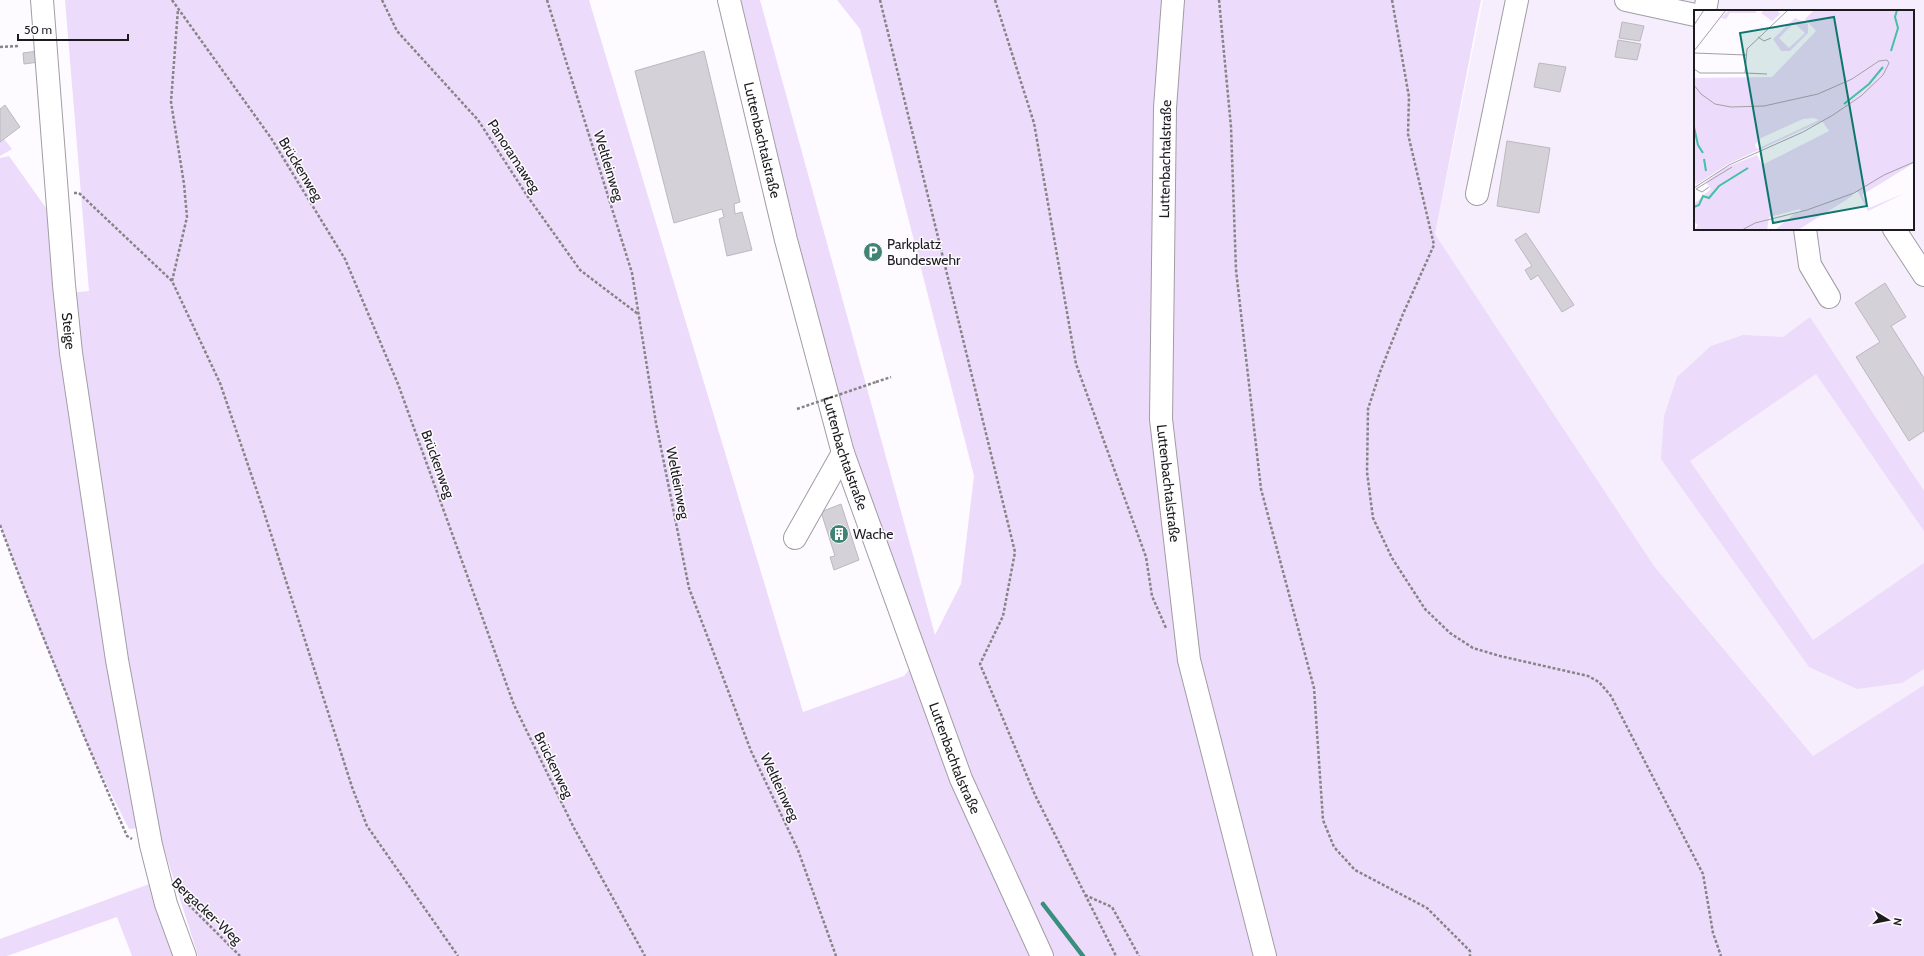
<svg xmlns="http://www.w3.org/2000/svg" width="1924" height="956" viewBox="0 0 1924 956" font-family="Cabin,sans-serif">
<style>
.built{fill:#f6eefc;fill-rule:evenodd}
.green{fill:#ecdbfa}
.lines{fill:none;stroke-linecap:round;stroke-linejoin:round}
.stream{stroke:#398e7d;stroke-width:4.5}
.building{fill:#d4d1d8;stroke:#bcb8bf}
.minor-casing{stroke:#a19da4;stroke-width:24}
.path{stroke:#868487;stroke-width:2.5;stroke-dasharray:3 2;stroke-linecap:butt}
.minor{stroke:#fff;stroke-width:22}
.path-bridge{stroke:#868487;stroke-width:2.5;stroke-dasharray:3 2;stroke-linecap:butt}
.labels{text-anchor:middle;dominant-baseline:central;stroke-width:3;stroke-linejoin:round;paint-order:stroke}
.street-label{font-size:14px;fill:#1c1b1d;stroke:#fdfbff}
.poi-label{font-size:14px;fill:#1c1b1d;stroke:#fdfbff;text-anchor:start}
.inset-river{fill:none;stroke:#45bfa6;stroke-width:2}
.inset-road{fill:none;stroke:#a3a1a5;stroke-width:1}
.view{fill:#0f766e;fill-opacity:0.15;stroke:#0f766e;stroke-width:2}
.inset-edge{fill:none;stroke:#1c1b1d;stroke-width:2}
</style>
<rect width="100%" height="100%" fill="#fdfbff"/>
<path class="built" d="M1483,0h441v685l-111,72 -159,-191 -219,-332zM1695,11h218v218h-218z"/>
<g class="green">
<path d="M65,0h524l214,712 101,-36 17,-21 -49,-141 -68,-249 -63,-265h19l175,635 26,-51 13,-108 -114,-447 -23,-29h644l-46,234 219,332 159,190 111,-71v271h-1726l-41,-130 -28,3 -37,-73 -53,-126 -39,-105v-367l9,-2 42,59 6,79 32,-3z"/>
<path d="M4,139l8,10 -12,7v-14z"/>
<path d="M1810,317l114,174v40l-108,-157 -126,87 123,179 111,-77v106l-22,14 -45,6 -48,-22 -148,-208 3,-43 13,-39 34,-31 32,-11 40,2z"/>
<path d="M152,883l27,73h-47l-15,-39 -110,39h-7v-17z"/>
</g>
<g class="lines">
<path class="stream" d="M1043,904l40,52"/>
</g>
<g class="building">
<path d="M1622,22l22,4 -4,15 -21,-3z"/>
<path d="M1618,40l23,4 -4,16 -22,-3z"/>
<path d="M38,51l1,11 -15,2 -1,-11z"/>
<path d="M704,51l36,151 -6,2 1,10 7,-2 10,38 -25,6 -8,-37 5,-2 -2,-8 -48,14 -39,-152z"/>
<path d="M1539,63l27,4 -6,25 -26,-5z"/>
<path d="M5,105l15,22 -20,15v-33z"/>
<path d="M1507,141l43,7 -11,65 -42,-7z"/>
<path d="M1526,233l48,72 -12,7 -24,-37 -7,5 -6,-10 7,-4 -17,-26z"/>
<path d="M1885,283l21,34 -15,9 33,52v53l-15,10 -53,-84 24,-15 -25,-39z"/>
<path d="M841,504l18,56 -25,10 -4,-13 5,-1 -14,-44z"/>
</g>
<g class="lines">
<defs>
<g id="minor">
<path id="s1" d="M42,0l22,285 7,68 46,307 34,185 15,59 19,52"/>
<path id="s2" d="M729,0l57,240 57,213 118,326 81,177"/>
<path id="s3" d="M1173,0l-8,108 -4,311 28,241 76,296"/>
<path d="M1626,0l69,15"/>
<path d="M1705,11l2,-11"/>
<path d="M1477,194l40,-194"/>
<path d="M1805,229l5,36 19,32"/>
<path d="M1894,229l30,46"/>
<path d="M795,538l48,-85"/>
</g>
</defs>
<use href="#minor" class="minor-casing"/>
<g class="path">
<path d="M172,0l99,138 74,121 53,125 116,321 60,123 71,128"/>
<path d="M382,0l15,31 81,89 50,77 52,73 58,44"/>
<path d="M547,0l85,273 24,150 33,165 62,163 47,99 38,106"/>
<path d="M880,0l135,552 -12,64 -23,48 55,131 81,161"/>
<path d="M995,0l39,123 42,241 70,193 6,39 14,32"/>
<path d="M1219,0l12,127 5,143 25,219 53,199 9,132 11,27 21,23 72,38 43,43v5"/>
<path d="M1392,0l17,97 -1,37 26,111 -31,69 -23,58 -12,37 -1,63 6,46 19,40 33,51 25,24 23,15 27,8 88,20 11,6 12,14 92,178 10,59 8,23"/>
<path d="M0,47l18,-1"/>
<path d="M74,193h5l93,88 48,102 42,123 90,281 15,39 91,130"/>
<path d="M172,281l15,-64 -3,-33 -13,-82 7,-93"/>
<path d="M876,382l15,-5"/>
<path d="M0,525c39,105 82,208 127,311l5,3"/>
<path d="M1085,895l27,12 27,49"/>
<path d="M185,901l55,55"/>
</g>
<use href="#minor" class="minor"/>
<path class="path-bridge" d="M797,409l79,-27"/>
</g>
<defs>
<symbol id="parking-disc" viewBox="-11 -11 22 22"><circle r="9.5" fill="#408273" stroke="#fdfbff"/><path d="M-3.5-5.5H1a3.5 3.5 0 0 1 0 7H-1V5.5H-3.5ZM-1-3.4V-.6H.8a1.4 1.4 0 0 0 0-2.8Z" fill="#fff"/></symbol>
<symbol id="building-disc" viewBox="-11 -11 22 22"><circle r="9.5" fill="#408273" stroke="#fdfbff"/><path d="M-4-6H4V6H1V3H-1V6H-4ZM-2.5-4.3h1.7v1.8h-1.7ZM.8-4.3h1.7v1.8H.8ZM-2.5-1h1.7V.8h-1.7ZM.8-1h1.7V.8H.8Z" fill="#fff"/></symbol>
</defs>
<g fill-rule="evenodd">
<use href="#parking-disc" x="862" y="241" width="22" height="22"/>
<use href="#building-disc" x="828" y="523" width="22" height="22"/>
</g>
<g class="labels">
<g class="street-label">
<text stroke="none"><textPath href="#s2" startOffset="144">Luttenbachtalstraße</textPath></text>
<text transform="translate(514 156) rotate(57)">Panoramaweg</text>
<text transform="translate(1165 159) rotate(-89)">Luttenbachtalstraße</text>
<text transform="translate(609 166) rotate(73)">Weltleinweg</text>
<text transform="translate(301 169) rotate(59)">Brückenweg</text>
<text stroke="none"><textPath href="#s1" startOffset="332">Steige</textPath></text>
<text stroke="none"><textPath href="#s2" startOffset="468">Luttenbachtalstraße</textPath></text>
<text transform="translate(438 464) rotate(70)">Brückenweg</text>
<text transform="translate(678 483) rotate(79)">Weltleinweg</text>
<text stroke="none"><textPath href="#s3" startOffset="484">Luttenbachtalstraße</textPath></text>
<text stroke="none"><textPath href="#s2" startOffset="792">Luttenbachtalstraße</textPath></text>
<text transform="translate(554 765) rotate(64)">Brückenweg</text>
<text transform="translate(780 787) rotate(65)">Weltleinweg</text>
<text transform="translate(207 911) rotate(43)">Bergacker-Weg</text>
</g>
<g class="poi-label">
<text x="887" y="244">Parkplatz<tspan x="887" dy="16">Bundeswehr</tspan></text>
<text x="853" y="534">Wache</text>
</g>
</g>
<g transform="translate(1694 10)">
<rect width="220" height="220" fill="#fdfbff"/>
<path d="M35,0h25l3,3h-27l-4,6 -5,-1zM70,0h13l3,4 -8,7 -11,-8zM120,0h100v153l-52,32 7,13 36,-15 -37,18 -10,-19 -6,1 1,2 -7,5 -48,30h-23l19,-16 7,-2 -1,-3 -31,8 -2,13h-73l4,-5 -4,-3v-18l17,-15 -5,-7 16,-13 35,-14 5,10 67,-34 -7,-10 -94,43 -32,21 1,-6 -3,8v-109l78,-1 44,-46 -11,-12zM120,108l5,2 -62,29 -2,-4 6,-7 42,-19zM101,8l13,6v9l-18,18h-9l-8,-12zM100,13l11,10 -16,15 -10,-10z" fill="#ecdbfa" fill-rule="evenodd"/>
<path class="inset-river" d="M197,41l7,-23 -3,-11 2,-7M150,94l25,-20 14,-17M0,117l4,18 5,8M10,149l2,12M0,197l5,-2 4,-9 6,2 10,-12 29,-18"/>
<path class="inset-road" d="M0,15l10,-15M64,27l6,4 7,-3M0,41l32,-41M0,43l52,2M0,59l6,4h45l2,-24 41,-39M51,63l22,1M0,75l7,9 14,10 16,3 33,-1 54,-12 34,-15 27,-18 8,-1 2,3 -6,12 -22,21 -28,19 -30,17 -74,33 -35,23M2,179l36,-22M2,179l6,3 7,-5M48,220l13,-7 52,-13 47,-17 30,-18 30,-13"/>
<path class="view" d="M140,7l33,189 -94,17 -33,-190z"/>
<rect width="220" height="220" class="inset-edge"/>
</g>
<g transform="translate(1888 920) rotate(100)" stroke="#fdfbff" stroke-width="3" paint-order="stroke">
<path d="M0-3L7 15L0 10L-7 15Z" fill="#1c1b1d"/>
<text y="-6" font-size="11" font-weight="bold" text-anchor="middle" fill="#1c1b1d">N</text>
</g>
<path d="M18 34v6h110v-6" fill="none" stroke="#1c1b1d" stroke-width="2"/>
<text x="24" y="34" font-size="12" fill="#1c1b1d" stroke="#fdfbff" stroke-width="3" paint-order="stroke">50 m</text>
</svg>
